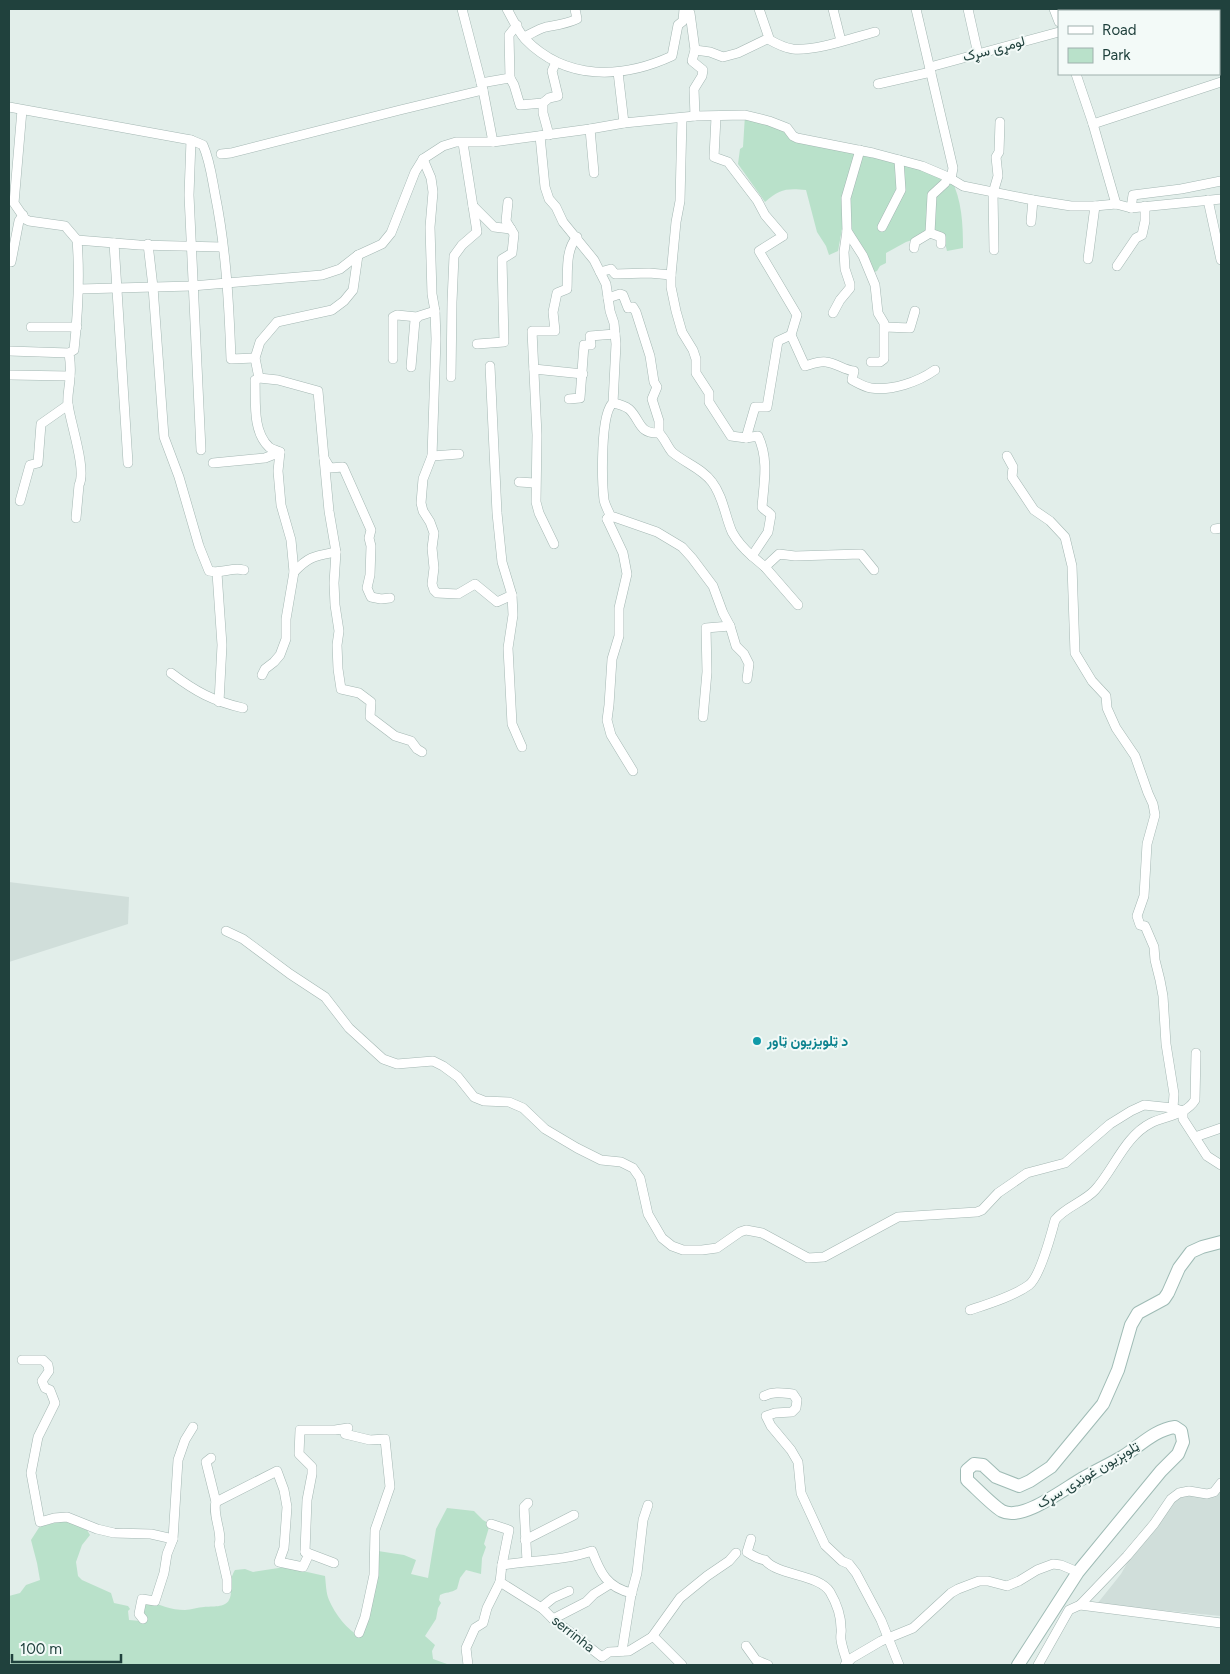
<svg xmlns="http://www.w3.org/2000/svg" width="1230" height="1674" viewBox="0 0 1230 1674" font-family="Figtree,Vazirmatn,sans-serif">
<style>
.built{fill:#d0deda}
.green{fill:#b9e1ca}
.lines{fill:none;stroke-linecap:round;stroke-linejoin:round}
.street-casing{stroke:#a4b7b3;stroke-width:10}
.secondary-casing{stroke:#9fbbb5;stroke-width:14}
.street{stroke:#fff;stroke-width:9}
.secondary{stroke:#fff;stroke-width:12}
.culture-dot{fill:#0f9aa8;stroke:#f3faf8;stroke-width:2}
.labels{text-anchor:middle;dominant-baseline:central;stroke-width:4;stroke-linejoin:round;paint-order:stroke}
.street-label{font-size:14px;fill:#20413d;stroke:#f3faf8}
.culture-label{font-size:14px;font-weight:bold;fill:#0d838f;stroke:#f3faf8;text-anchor:start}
</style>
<rect width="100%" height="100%" fill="#e2eeea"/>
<g class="built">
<path d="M9,882l120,15 -1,27 -119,38z"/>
<path d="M1221,1483v133l-124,-12 24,-30 9,-16 49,-65 28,1z"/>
</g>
<g class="green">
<path d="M745,115l24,6 24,15 67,14 91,29c11,21 12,45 12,69l-16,3 -3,-12 -20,-3 -18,6 -20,11v10l-6,3 -3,5 -7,3 -21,-47 -7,2 -4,22 -9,4 -3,-9 -9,-14 -11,-42c-19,-2 -27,-1 -41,12l-27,-38 2,-15 3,-2z"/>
<path d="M447,1508l27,3 9,9 7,4 -6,20 2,3 -4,11 -1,16 -15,-4 -6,8 -3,11c-6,4 -11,3 -17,6l-1,5 2,3 -3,5 -2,11 -11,17 10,9 -3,6 1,8 14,5v1h-437l1,-6h-2v-63l11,-3 6,-8 14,-5 -3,-17 -6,-23 9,-14 25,-5 22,9 3,5 -8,10 -6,17 2,14 4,4 29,13 3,10 14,3 2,3 -2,2 1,9 12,1 2,-18 5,-2c12,4 23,9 37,9 6,0 13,-3 19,-3 8,-1 21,1 25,-7 5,-9 -2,-17 6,-30l10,-1 8,3 32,-5 40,9c1,8 1,17 4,24 6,14 18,30 32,37l17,-86 26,4 12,5 -5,14 17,4 8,-49z"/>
</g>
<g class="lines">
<defs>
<g id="street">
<path d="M462,9l21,81 10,52"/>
<path d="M507,9c5,9 11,22 18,30 41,42 97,40 147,17l6,-31 5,-4 1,-12"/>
<path d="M686,9l4,4 5,37 15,2 13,5 15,-4 31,-15 -10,-29"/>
<path d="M833,9l8,32"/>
<path d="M916,9l37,159 -2,11"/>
<path d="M968,9l10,45"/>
<path d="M1054,9l5,13"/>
<path d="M1121,11l8,-2"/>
<path d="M524,37c7,-3 14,-8 22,-10 11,-2 20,-3 31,-8l-2,-10"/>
<path d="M768,39c7,4 16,9 25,10 24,2 59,-11 82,-17"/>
<path d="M695,50l-3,11 11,9 -1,6 -8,13 1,27"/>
<path d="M930,67l129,-35"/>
<path d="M618,72l6,51"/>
<path d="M1076,74l17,50 23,80"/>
<path d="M510,78l4,7 6,20 23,-2"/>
<path d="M481,83l29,-5 -1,-43 8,-10"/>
<path d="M878,84l53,-12"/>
<path d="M9,107l182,33 12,5c7,16 9,33 12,49 11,54 14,110 16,165l24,-1"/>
<path d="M22,110l-8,93 11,16 4,2 36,5 12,14c3,36 1,73 -3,110l-5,3c1,7 2,16 1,23 0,10 -3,18 -2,28 2,18 19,66 11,81l-3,33"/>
<path d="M716,117l-2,40 14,5 29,38 8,15 18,21 -24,15 38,64 -6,20 14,31c7,-2 14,-5 21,-4 10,1 18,8 28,9l-2,9c6,3 12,7 19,8 21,3 47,-6 64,-18"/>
<path d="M1093,124l128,-42"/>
<path d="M590,129l4,44"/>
<path d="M549,135l-6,-22v-10l6,-5 9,-2 -6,-25 4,-9"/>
<path d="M540,136l5,51 4,12 7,8 7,15 31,38 12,24 4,27 4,12 2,21 -3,59c-13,10 -11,79 -9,97 1,5 4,10 6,15l-3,4 16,34 4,21 -8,34v28l-7,23 -3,46 -2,15 4,15 22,36"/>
<path d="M191,140l-2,55 12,255"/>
<path d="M860,150l-14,48 1,33 16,25 12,29 3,28 6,10v36l-4,3h-9"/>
<path d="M221,154l10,-1 169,-43 83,-20"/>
<path d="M423,159l8,19 2,14 -3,35 2,67 3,17 1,28 -4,117 -9,23 -2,24 2,8 7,11 4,11 -2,15 2,20 -2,16 2,6 3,3 21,1 17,-10 22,18 15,-7"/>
<path d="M1208,200l13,60"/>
<path d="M473,206l21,21 17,2"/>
<path d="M1131,208l2,-13 48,-6 40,-8"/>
<path d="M1031,222l2,-22"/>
<path d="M882,227l19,-37 -2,-30"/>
<path d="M930,233l2,-38 13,-12 3,-6"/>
<path d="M77,240l62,5 83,2"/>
<path d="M114,243l14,220"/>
<path d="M148,244l5,43 11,150 15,40 20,69 10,25c13,3 22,-4 35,-1"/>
<path d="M914,248l1,-6 15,-9 11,4v7"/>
<path d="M994,250l-1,-57 5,-17 -2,-19 3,-5 1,-30"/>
<path d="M1088,259l7,-53"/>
<path d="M11,262l8,-41 4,-6"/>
<path d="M1117,266l19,-28 6,-3 3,-14v-15"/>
<path d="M600,272l11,-3 4,5 34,-1 22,2"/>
<path d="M79,289l113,-3 130,-11 18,-6 18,-14 24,-11 9,-11 24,-61 8,-13 20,-13 13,-4h37l97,-13 34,-6 71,-7 50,-1 24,6 18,7 6,8 4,2 76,15 49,13 26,11 15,9 70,14 38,6h24l21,-2 15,4 90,-9"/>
<path d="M608,298l12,-4 3,1 5,13 5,-1 3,5 14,44 4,26 3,5 -5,12 7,22v12"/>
<path d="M833,313l7,-13 10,-12v-4l-5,-15 -1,-17 3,-21"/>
<path d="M31,327h46"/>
<path d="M885,327l25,1 5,-17"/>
<path d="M477,344l27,-2 -2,-83 10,-6 2,-19 -8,-13 2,-19"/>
<path d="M9,351l60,2"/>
<path d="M393,359v-42l4,-2 20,2"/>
<path d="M490,366l7,147 5,49 10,33 1,20 -5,33 4,76 10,23"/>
<path d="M411,367l4,-47 4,-4 16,-5"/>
<path d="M534,369l49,5"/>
<path d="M10,375l60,1"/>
<path d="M451,377l1,-75 2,-46 8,-11 15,-13 -14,-89"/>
<path d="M259,378l19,2 40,11 6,67 6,10 13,-1 28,63 -2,8 2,8 -1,29 -3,13 4,9 10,2 9,-1"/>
<path d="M569,399l11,-1 4,-53h7l-1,-9 25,-2"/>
<path d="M613,403c5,1 12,3 16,6 12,11 9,25 30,24 6,6 8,13 13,19 13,11 31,17 40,30 11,14 13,34 20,50 5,9 12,17 20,24l16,-24 3,-17c-3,-4 -6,-4 -9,-8 2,-24 7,-48 -4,-71l-12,2 -15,-2 -22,-34v-9l-13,-20v-14l-3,-9 -11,-18 -6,-21 -5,-24v-12l5,-53 4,-21 2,-83"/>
<path d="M746,438l9,-31h12l11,-66 13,-6"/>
<path d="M432,456l27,-2"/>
<path d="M1007,456l6,11 -1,10 22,33 16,11 15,16 7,29 3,87 17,28 14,15 1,12 9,20 19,28 13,37 5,11 2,11 -8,29 -3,52 -7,20 3,9 5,1 9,21 1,13 5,20 3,16 3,48 8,50 -1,14"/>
<path d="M324,458l5,53 7,41 -2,31 1,22 4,26 -2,14 1,24 3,20 18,4 12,9 -1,15 25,19 16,5 6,8 5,3"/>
<path d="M213,463l52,-5 15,-6"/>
<path d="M519,482l16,1"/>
<path d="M20,501l10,-36 8,-2 3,-39 27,-19"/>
<path d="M607,519l7,-2 43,15 25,15 10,11 21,28 10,27 7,13 6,20 8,8 5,10 -2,15"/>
<path d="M1215,529l6,-1"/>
<path d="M554,544l-15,-31 -3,-11 1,-67 -5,-104h23l-2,-19 4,-19 10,-4c1,-17 -2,-39 10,-52"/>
<path d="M752,556l13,11 33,38"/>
<path d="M765,567l14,-13 16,2 66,-2 13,16"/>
<path d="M294,572c15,-16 21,-16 42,-20"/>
<path d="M217,573l5,72 -3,57"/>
<path d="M171,673c25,19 42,28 72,35"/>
<path d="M262,675l3,-6 9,-7 6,-7 6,-16v-20l8,-47 -3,-32 -10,-35 -3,-34 2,-19c-4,-2 -9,-3 -11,-5 -17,-16 -13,-46 -14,-67l4,-2 -4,-20 5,-16 17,-20 55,-12 12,-9 9,-11 5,-35"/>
<path d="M703,717l4,-45 -1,-44 24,-2"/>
<path d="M226,931l17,8 47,35 35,23 24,31 34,31 14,5 36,-3 10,5 15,11 16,20 10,4 25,1 14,6 22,21 32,19 24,12 20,2 12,6 7,10 8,36 14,24 10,8 11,4h19l15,-2 23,-16 6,-2 16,3 46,25 16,-1 74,-40 79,-5 5,-2 16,-17 29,-20 38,-10 45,-39 21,-13 13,-6 29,3 10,3v8l24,37 14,9"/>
<path d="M1195,1137l26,-9"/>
<path d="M970,1310c18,-6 44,-14 59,-25 11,-8 22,-50 26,-65 10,-13 29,-18 40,-30 19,-21 30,-54 56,-67 14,-7 35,-8 44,-23l1,-47"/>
<path d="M22,1360h21l5,5 1,6 -7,10 3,7 5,2 5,13 -17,34 -7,36 9,49 14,-4 13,-1 30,12 17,4 37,1 22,5"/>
<path d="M764,1396c10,-5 19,-3 29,-2l4,6 -1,8 -4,4 -17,1 -9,3 5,10 20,24 7,12 3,31 24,52 17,16 7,3 7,9 25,47 18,45"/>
<path d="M211,1458l-5,4 10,40c-4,12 7,32 3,42l8,35v10"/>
<path d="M216,1502l61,-31 7,19 3,17 -3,41 -5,14 24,5 6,-13 -4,-2 2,-52 5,-26v-7l-13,-13 1,-24h35l13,-2 -3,6 25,6 15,-1 5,48 -15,43 -1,45 -9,42 -6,16"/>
<path d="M491,1524l18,6 -7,35"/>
<path d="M751,1539l-4,13c6,4 11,7 18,8 13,16 54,14 65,32 7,12 11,23 11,36 1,4 -1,7 0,12 1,7 4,15 6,22"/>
<path d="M525,1540l49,-25"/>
<path d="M305,1552l29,11"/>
<path d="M527,1561l-3,-54 4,-4"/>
<path d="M500,1582l2,-17c31,-5 61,-4 90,-14 8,21 15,37 40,42"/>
<path d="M1080,1605l141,18"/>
<path d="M543,1609v-3l10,-8 16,-7"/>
<path d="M143,1619l-4,-5 3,-15 13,2 9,-28 3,-19 6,-15 5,-79 7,-20 8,-13"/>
<path d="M553,1619l33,-17 8,-8 16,-10"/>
<path d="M653,1636l29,29"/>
<path d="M746,1646l10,14 12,5"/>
<path d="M622,1651l9,-56 6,-22 6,-53 5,-15"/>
<path d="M468,1665l-2,-17 9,-20 8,-5 4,-15 13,-26 43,27 10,10 49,38 7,-5 20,-1 23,-14 28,-39 27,-22 22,-15 7,-8"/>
<path d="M845,1665l7,-7 29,-17 32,-13 38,-35 7,-4 21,-8h9l19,5 12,-5 18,-11 16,-6 8,1 17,7"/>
<path d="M1038,1665l31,-55 11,-5 47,-49 27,-32 17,-25 8,-6 10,-2 18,3 7,-2 7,-9"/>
</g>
<path id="secondary" d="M1018,1665l60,-93 83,-101 17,-17 5,-12 -2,-11 -6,-4c-21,3 -35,19 -53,30 -12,7 -25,13 -37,20 -19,10 -62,45 -83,34 -9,-5 -26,-23 -35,-31v-10l7,-6 9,1 13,12 23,9 11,-5 21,-14 52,-63 15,-34 13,-45 7,-12 26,-14 4,-6 11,-25 12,-16 11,-5 19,-5"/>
</defs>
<use href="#street" class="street-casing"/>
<use href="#secondary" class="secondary-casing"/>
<use href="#street" class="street"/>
<use href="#secondary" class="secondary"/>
</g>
<circle class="culture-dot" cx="757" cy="1041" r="5"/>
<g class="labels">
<g class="street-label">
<text transform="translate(994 49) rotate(-15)">لومړی سړک</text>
<text transform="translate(1088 1475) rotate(-31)">ټلوېزيون غونډۍ سړک</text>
<text transform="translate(573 1634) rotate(38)">serrinha</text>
</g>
<g class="culture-label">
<text x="767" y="1041">د ټلویزیون ټاور</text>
</g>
</g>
<rect width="1230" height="1674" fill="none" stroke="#20413d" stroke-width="20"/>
<rect x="1058" y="10" width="162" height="65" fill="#f3faf8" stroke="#9fb0ad"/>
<rect x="1068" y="26" width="25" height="8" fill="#ffffff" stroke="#9fb0ad"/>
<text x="1102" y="35" font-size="15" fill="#20413d">Road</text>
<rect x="1068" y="48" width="25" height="15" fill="#b9e1ca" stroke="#9fb0ad"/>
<text x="1102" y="60" font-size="15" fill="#20413d">Park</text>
<path d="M12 1654v8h109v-8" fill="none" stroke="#20413d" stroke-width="2.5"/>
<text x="20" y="1654" font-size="15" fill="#20413d" stroke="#f3faf8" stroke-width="4" paint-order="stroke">100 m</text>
</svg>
